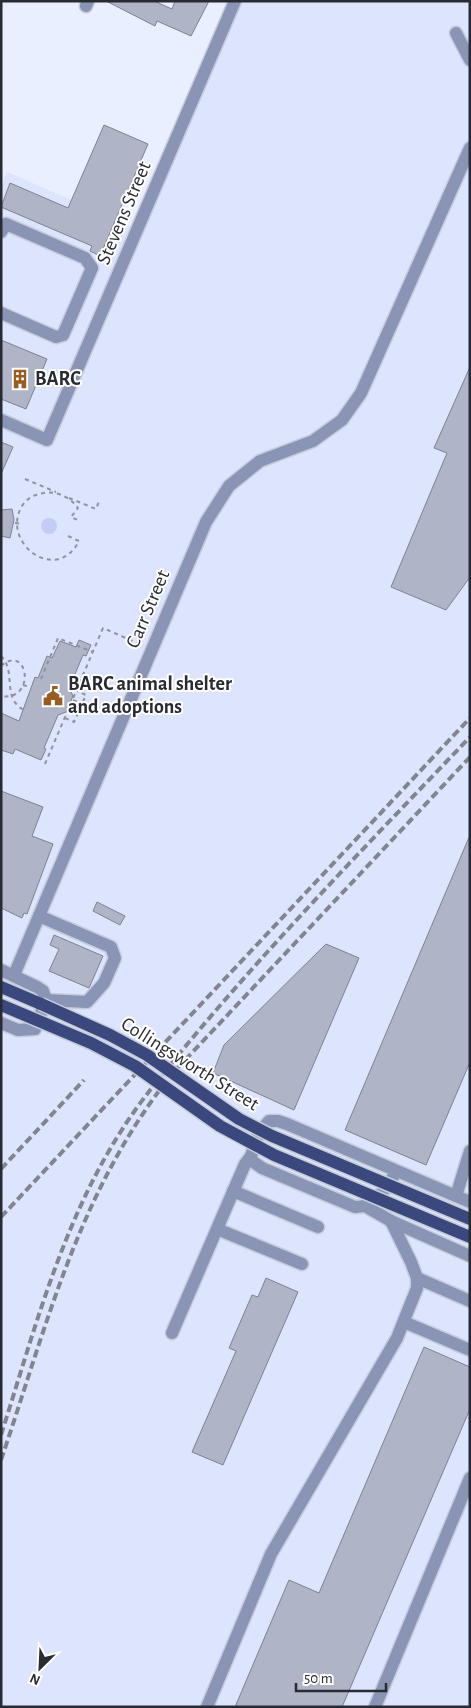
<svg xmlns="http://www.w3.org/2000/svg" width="471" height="1708" viewBox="0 0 471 1708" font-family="'Alegreya Sans',sans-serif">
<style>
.built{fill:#dce4fe}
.green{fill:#c1cdf4}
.building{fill:#afb5c7;stroke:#7d8293}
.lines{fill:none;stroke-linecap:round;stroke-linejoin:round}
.minor-casing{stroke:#c7ccda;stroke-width:15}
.major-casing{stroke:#c7ccda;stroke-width:15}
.path{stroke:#90939f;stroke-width:2;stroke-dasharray:4 4;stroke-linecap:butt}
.minor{stroke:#8a94b4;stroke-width:12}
.major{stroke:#3a487e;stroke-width:12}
.rail{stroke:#828590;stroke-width:4;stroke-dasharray:8 4;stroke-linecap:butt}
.major-bridge-casing{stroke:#c7ccda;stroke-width:15;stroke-linecap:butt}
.major-bridge{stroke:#3a487e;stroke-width:12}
.labels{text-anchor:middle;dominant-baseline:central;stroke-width:4;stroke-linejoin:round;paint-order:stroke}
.street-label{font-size:20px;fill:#292b32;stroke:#fff}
.poi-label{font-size:20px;font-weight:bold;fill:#292b32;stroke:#fff;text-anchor:start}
</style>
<rect width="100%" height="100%" fill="#eaefff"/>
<path class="built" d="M241,1h229v1706h-469v-1520l6,-15 135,59z"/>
<circle class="green" cx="49" cy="526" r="8"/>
<g class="building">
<path d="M106,1h48l18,8 3,-8h34l-18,35 -34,-15 -2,5z"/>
<path d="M104,125l44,19 -48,112 -10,-5 2,-5 -91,-39 9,-24 58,25z"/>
<path d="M1,340l46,19 -21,50 -25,-10z"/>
<path d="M470,367v210l-24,33 -55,-23 56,-134 -13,-5z"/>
<path d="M1,442l12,5 -12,27z"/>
<path d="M12,509l2,11 -4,18 -9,-2v-26z"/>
<path d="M79,640l12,5 -5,11 -3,-1 -13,31 3,1 -2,5 2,4 -7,16 -8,3 -14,33 2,1 -5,11 -26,-11 -2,5 -12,-4v-37l18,8 16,-44 3,1 9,-22 5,2 8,-17 16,6z"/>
<path d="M1,791l42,16 -11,29 21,8 -26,70 -3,-1 -2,5 -21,-10z"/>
<path d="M470,835v227l-44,103 -81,-35z"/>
<path d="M97,902l28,14 -5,9 -27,-14z"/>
<path d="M54,935l49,21 -14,32 -40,-17 10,-22 -9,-4z"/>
<path d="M326,944l33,14 -65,152 -81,-37 11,-28z"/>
<path d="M266,1278l32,14 -75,173 -31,-13 44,-101 -7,-3 23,-53 6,2z"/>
<path d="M424,1347l46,20v42l-128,298h-107l54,-127 30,13z"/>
</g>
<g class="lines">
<defs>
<g id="minor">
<path d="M86,6l2,-5"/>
<path d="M456,33l14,27"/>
<path d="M1,232l5,-8 79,34 7,10 -29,67 -7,2 -55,-24"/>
<path d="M1,420l46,20 188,-439"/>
<path d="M39,916l72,31 4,11 -11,25 -17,19 -41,-2"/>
<path d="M1,970l36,17 6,4 3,9 -11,29 -17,1 -17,-7"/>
<path d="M14,975l192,-453 23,-36 31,-25 53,-20 29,-21 19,-27 109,-245"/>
<path d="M396,1171c-6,14 -23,37 -41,36l-93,-39 -10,-7 -1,-5 8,-23 10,-12h9l9,3 183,78"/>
<path d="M233,1191l85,36"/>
<path d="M456,1196l14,-45"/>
<path d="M365,1206l26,15 79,35"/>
<path d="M217,1229l85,35"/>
<path d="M417,1278l53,23"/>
<path d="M404,1322l66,28"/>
<path d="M172,1333l73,-169 6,-8"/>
<path d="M207,1707l64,-153 126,-216 20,-50v-10l-6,-16 -20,-41"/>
<path d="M375,1707l95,-229"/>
</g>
<path id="major" d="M1,987l40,17"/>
</defs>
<use href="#minor" class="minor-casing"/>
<use href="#major" class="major-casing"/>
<g class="path">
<path d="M25,479l31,13"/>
<path d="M69,498l27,11 4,-10"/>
<path d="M15,523l8,1"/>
<path d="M68,536l11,5c-22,44 -79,2 -57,-35 5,-8 13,-12 22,-13 13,-2 26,4 34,15l-7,9 9,4"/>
<path d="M1,656c16,16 0,42 23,54"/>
<path d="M1,666c27,-24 36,36 0,30"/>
<path d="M41,679l17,-41 35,14"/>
<path d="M23,685l7,2"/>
<path d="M73,700l9,4"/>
<path d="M69,709l9,4"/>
<path d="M65,718l9,4 12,-27 -9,-4"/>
<path d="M45,764l58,-136 34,15"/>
</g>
<use href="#minor" class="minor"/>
<use href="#major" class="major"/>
<g class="rail">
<path d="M162,1075c95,-118 203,-228 308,-338"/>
<path d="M1,1169l83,-89"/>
<path d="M1,1217l469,-499"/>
<path d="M1,1435c39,-122 69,-244 150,-346"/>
<path d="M1,1460c47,-138 78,-270 171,-386l298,-317"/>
</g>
<defs>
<g id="major-bridge">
<path d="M41,1004l69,31 37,20 92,64 33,17 198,83"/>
<path d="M1,1005l90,38 44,23 85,60 54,29 196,82"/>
</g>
</defs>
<use href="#major-bridge" class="major-bridge-casing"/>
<use href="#major-bridge" class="major-bridge"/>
</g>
<defs>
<symbol id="building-bare" viewBox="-9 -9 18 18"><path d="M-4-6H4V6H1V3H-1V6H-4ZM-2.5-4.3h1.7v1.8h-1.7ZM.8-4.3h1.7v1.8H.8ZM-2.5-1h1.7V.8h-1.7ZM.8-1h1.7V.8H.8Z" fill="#9a5d21" stroke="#fff" stroke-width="2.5" paint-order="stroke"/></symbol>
<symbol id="civic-bare" viewBox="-9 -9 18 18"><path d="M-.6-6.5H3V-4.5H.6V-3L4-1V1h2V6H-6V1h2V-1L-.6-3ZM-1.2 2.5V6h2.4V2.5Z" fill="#9a5d21" stroke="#fff" stroke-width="2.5" paint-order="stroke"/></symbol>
</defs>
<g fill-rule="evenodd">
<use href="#building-bare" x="6" y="365" width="28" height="28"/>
<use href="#civic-bare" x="39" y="682" width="28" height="28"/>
</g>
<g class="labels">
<g class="street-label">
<text transform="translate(124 213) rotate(-67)">Stevens Street</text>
<text transform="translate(148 609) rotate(-67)">Carr Street</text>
<text transform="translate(190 1064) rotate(32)">Collingsworth Street</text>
</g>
<g class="poi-label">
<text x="35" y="379">BARC</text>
<text x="68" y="684">BARC animal shelter<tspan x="68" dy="23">and adoptions</tspan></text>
</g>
</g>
<rect width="471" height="1708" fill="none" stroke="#292b32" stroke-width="5"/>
<g transform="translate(40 1668) rotate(204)" stroke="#ffffff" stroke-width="4" paint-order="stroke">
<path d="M0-4L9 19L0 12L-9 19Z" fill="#292b32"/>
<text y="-8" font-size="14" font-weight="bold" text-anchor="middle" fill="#292b32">N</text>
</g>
<path d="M296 1683v8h90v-8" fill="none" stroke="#292b32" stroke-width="2.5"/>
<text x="304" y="1683" font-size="15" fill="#292b32" stroke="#ffffff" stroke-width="4" paint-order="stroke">50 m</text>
</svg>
